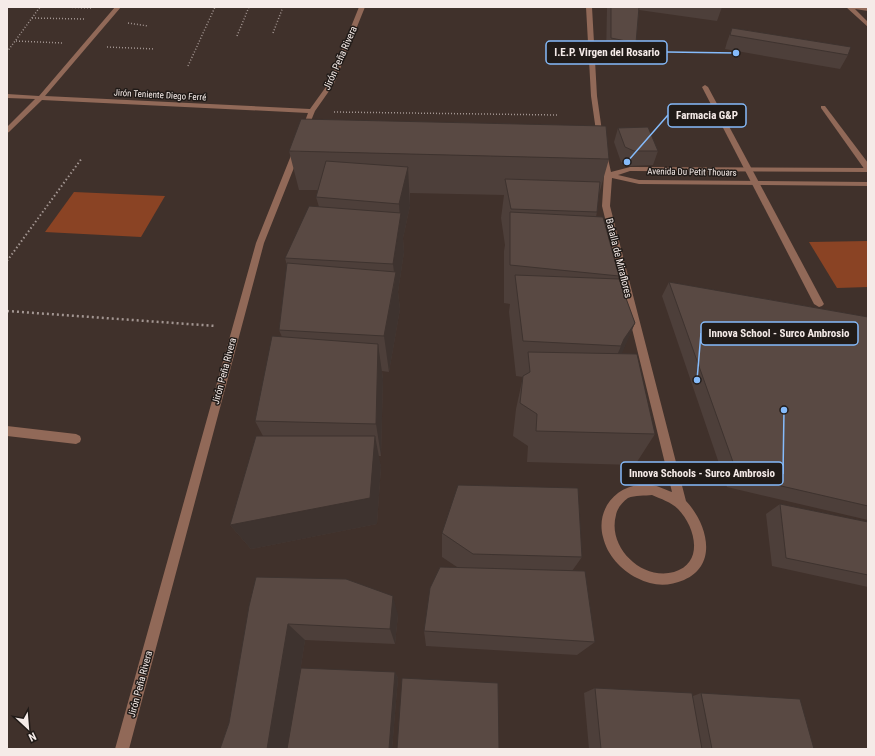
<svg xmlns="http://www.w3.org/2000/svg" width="875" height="756" viewBox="0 0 875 756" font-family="'Roboto Condensed',sans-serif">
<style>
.green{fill:#8a4324}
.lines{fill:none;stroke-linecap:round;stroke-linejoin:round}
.path-far2{stroke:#a39692;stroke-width:1.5;stroke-dasharray:1 2;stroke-linecap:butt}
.path-far1{stroke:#a39692;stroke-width:2;stroke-dasharray:1.5 2.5;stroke-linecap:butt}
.path{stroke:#a39692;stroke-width:2.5;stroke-dasharray:2 3;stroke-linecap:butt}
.lane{fill:#916958;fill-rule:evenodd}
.street{fill:#916958;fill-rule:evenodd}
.wall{fill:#4d3f3a}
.shaded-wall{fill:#3e332f}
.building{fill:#594943;stroke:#3e332f}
.labels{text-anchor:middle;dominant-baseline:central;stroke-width:3;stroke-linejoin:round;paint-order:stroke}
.far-street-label{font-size:9px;fill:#f5ebe8;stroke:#211b18}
.street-label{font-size:10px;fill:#f5ebe8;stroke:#211b18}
.leader{fill:none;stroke:#85bbfb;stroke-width:1.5}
.callout-dot{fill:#85bbfb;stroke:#211b18;stroke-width:1.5}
.callout{fill:#211b18;stroke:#85bbfb;stroke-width:1.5}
.callout-label{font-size:11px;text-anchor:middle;font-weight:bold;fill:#f5ebe8}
</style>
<rect width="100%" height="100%" fill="#40312b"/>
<g class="green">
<path d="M74,192l91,4 -24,41 -96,-5z"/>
<path d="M868,241v46l-31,1 -28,-46z"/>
</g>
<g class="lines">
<g class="path-far2">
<path d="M60,7l33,1"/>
<path d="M32,18l52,1"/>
<path d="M128,23l20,3"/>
<path d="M273,33l10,-26"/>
<path d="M237,36l12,-29"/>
<path d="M16,41l47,2"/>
<path d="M107,47l48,2"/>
<path d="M7,52l33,-45"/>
<path d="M188,66l27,-59"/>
<path d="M334,112l223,3"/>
</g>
<path class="path-far1" d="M7,261l75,-103"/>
<path class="path" d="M7,311l209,15"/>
<g class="lane">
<path d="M705,85l3,2 116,217 -2,2 -3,1 -5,-3 -112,-217z"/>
<path d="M821,106h4l43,57v7h-3l-44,-62z"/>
<path d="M7,426l69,8 4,2 1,3 -1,3 -4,2 -69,-8z"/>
</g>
<g class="street">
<path d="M115,7h6l-76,89 265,13 18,-25 31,-77h6l-31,77 -19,27 -9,22 -5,-1 7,-19 -266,-13 -33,32 -2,1v-6l28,-28 -28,-1v-4l32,2z"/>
<path d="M586,7h6l5,89 6,42 -3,2 -3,-2 -6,-42z"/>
<path d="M846,7h22v4l-13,-2 13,13v5z"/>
<path d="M294,148h3l4,2 -37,93 -135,506h-14l141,-506z"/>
<path d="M600,152h3l4,2 4,18 19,-5 238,1v4l-238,-1 -12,4 21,5 229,2v4l-229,-2 -27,-6 -2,28 76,295c21,22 33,64 -2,79 -17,7 -31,6 -47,-2 -16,-8 -30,-23 -34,-41 -7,-26 11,-50 37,-52 4,0 8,-1 12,0 7,1 14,5 20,7l-70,-286 2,-31 -5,-21zM652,495c9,4 19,7 26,14 17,17 27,54 -4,63 -32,9 -67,-25 -58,-57 1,-6 6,-13 12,-17 7,-3 17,-2 24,-3z"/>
</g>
</g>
<g class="wall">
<path d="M607,7h115l-5,14 -78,-11 -3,33 -6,20 -24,-5z"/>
<path d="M732,28l116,27 -8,14 -115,-20 2,-7z"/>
<path d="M618,128l40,23 -5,14 -24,1 -8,-4 -7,-20z"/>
<path d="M289,151l320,8 -10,35 -2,18 -1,5 23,59 -1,3 17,44 -14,31 34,80 -20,31 -108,-3 1,-16 -15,-10 3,-27 7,-32 -7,-1 -7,-64 1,-8 -6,-1v-52l1,-6 -4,-27 3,-23 -94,-2v13l-7,32 1,14 -6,40 2,17 -11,63 -7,-1 1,8 -2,77h-3l3,11 -4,57 -126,25 -21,-24 33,-89 -8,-15 27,-84 -3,-7 8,-64 -2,-8 34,-51 -3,-10 2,-7h-19z"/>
<path d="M669,282l199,35v203l-141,-33 -65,-191z"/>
<path d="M780,504l88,18v65l-96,-21 -6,-52z"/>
<path d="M442,533l140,24 -10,14 23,71 -18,13 -151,-9 -2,-15 33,-64 -15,-10z"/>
<path d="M256,577l142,38 -3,29 -90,-4 -8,52 98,-20 3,6 -6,71h-172l9,-26z"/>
<path d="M595,688l98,8 8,-3 113,56h-225l-5,-56z"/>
</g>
<g class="shaded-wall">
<path d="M408,167l2,39 -7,32 1,14 -6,40 2,17 -11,63 -5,-36 11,-56 -2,-16 7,-44 -1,-16z"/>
<path d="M635,323l-16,37 -9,12 11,-26 3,-7z"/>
<path d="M378,344l5,35 -2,77 -5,-32z"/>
<path d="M375,436l6,31 -4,57 -126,25 -21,-24z"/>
<path d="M393,596l5,19 -3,29 -5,-15z"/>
<path d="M288,624l17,16 -17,109h-21z"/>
<path d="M395,672l3,6 -6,71h-3z"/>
</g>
<g class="building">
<path d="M611,7h28l-3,36 -25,-5z"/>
<path d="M732,28l119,19 -3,8 -118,-20z"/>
<path d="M301,119l305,7 3,33 -320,-8z"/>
<path d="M648,127l10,24h-24l-9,-4 -7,-19z"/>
<path d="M326,161l82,6 -9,37 -83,-7z"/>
<path d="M505,179l95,3 -3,30 -86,-3z"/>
<path d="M309,206l92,7 -8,51 -108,-6z"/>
<path d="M510,212l93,5 16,59 -109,-11z"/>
<path d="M287,263l109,9 -12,64 -105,-6z"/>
<path d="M515,275l104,4 16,44 -11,16 -3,7 -98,-5z"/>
<path d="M669,282l199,35v189l-130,-30z"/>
<path d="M272,336l106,8 -2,80 -121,-3z"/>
<path d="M528,352l109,2 18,80 -119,-3 1,-17 -17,-11 3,-27 7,-4z"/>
<path d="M256,436h119l-5,62 -140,27z"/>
<path d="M458,485l120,3 4,69 -109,-3 -31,-21z"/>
<path d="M780,504l88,18v53l-82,-17z"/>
<path d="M440,567l145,4 10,71 -171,-11 6,-43z"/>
<path d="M256,577l90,2 47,17 -3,33 -102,-5 -21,125h-47l9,-26 20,-117z"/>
<path d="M301,668l94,4 -6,77h-102z"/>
<path d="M402,678l96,5 1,66h-102z"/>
<path d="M595,688l97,5 10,56h-101z"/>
<path d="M701,693l99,6 14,50h-102z"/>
</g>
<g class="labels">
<g class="far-street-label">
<text transform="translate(160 95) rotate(3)">Jirón Teniente Diego Ferré</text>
<text transform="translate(692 172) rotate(1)">Avenida Du Petit Thouars</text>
</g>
<g class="street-label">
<text transform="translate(340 58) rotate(-66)">Jirón Peña Rivera</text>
<text transform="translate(619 258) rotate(76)">Batalla de Miraflores</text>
<text transform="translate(224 371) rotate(-75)">Jirón Peña Rivera</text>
<text transform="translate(140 684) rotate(-75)">Jirón Peña Rivera</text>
</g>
</g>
<path class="leader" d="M736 53L667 52M627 162L668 115M697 380L701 333M784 410L783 474"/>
<g class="callout-dot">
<circle cx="736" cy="53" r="4"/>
<circle cx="627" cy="162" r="4"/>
<circle cx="697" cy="380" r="4"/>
<circle cx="784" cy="410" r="4"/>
</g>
<g class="callout">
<rect x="546" y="41" width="121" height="23" rx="4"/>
<rect x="668" y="104" width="78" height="23" rx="4"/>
<rect x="701" y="322" width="157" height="23" rx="4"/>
<rect x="621" y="462" width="162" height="23" rx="4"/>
</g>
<g class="callout-label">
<text x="607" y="56">I.E.P. Virgen del Rosario</text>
<text x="707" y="119">Farmacia G&amp;P</text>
<text x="779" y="337">Innova School - Surco Ambrosio</text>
<text x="702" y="477">Innova Schools - Surco Ambrosio</text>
</g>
<rect width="875" height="756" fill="none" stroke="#f5ebe8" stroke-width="16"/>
<g transform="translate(28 728) rotate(154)" stroke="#211b18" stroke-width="3" paint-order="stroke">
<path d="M0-3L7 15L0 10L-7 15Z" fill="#f5ebe8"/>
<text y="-6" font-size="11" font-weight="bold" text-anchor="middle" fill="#f5ebe8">N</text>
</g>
</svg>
